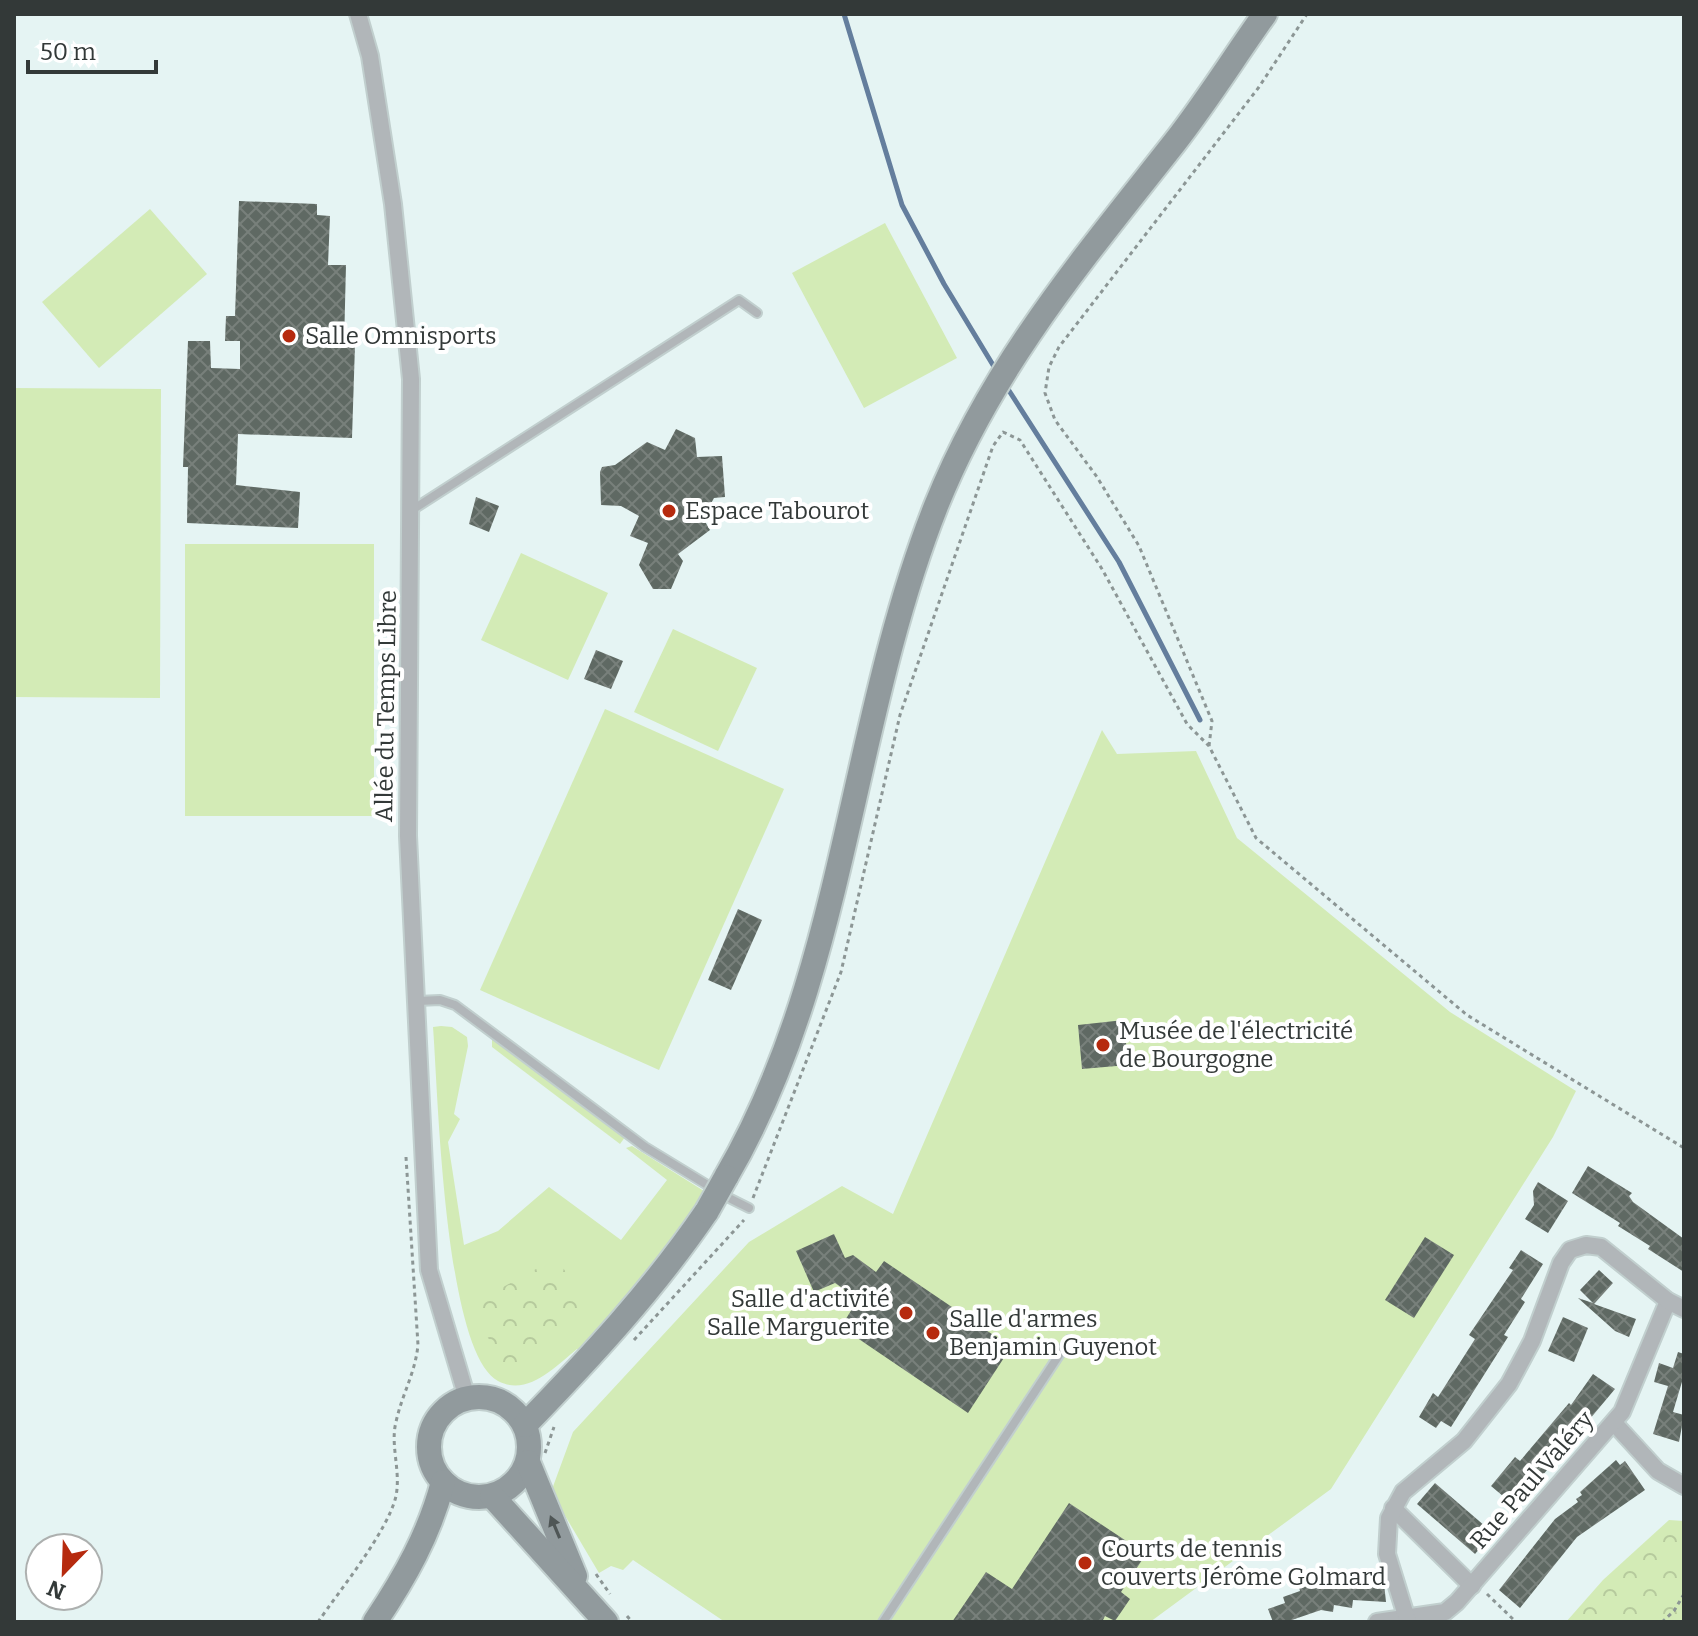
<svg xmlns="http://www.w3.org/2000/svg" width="1698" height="1636" viewBox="0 0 1698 1636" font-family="Bitter,serif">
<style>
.grass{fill:#d3ebb6}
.park{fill:url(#park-crowns)}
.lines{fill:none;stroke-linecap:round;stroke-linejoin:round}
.stream{stroke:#647e9d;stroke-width:5}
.building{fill:url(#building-cross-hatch)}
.lane-casing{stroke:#c1cfce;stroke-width:12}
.street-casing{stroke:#c1cfce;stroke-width:20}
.secondary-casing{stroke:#c1cfce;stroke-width:28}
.path{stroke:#8c9695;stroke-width:3;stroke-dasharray:4 4;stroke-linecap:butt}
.lane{stroke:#b1b6b9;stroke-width:8}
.street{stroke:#b1b6b9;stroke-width:16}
.secondary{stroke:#919a9d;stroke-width:24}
.secondary-bridge-casing{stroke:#c1cfce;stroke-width:28;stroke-linecap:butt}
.secondary-bridge{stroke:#919a9d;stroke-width:24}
.oneway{fill:#4f5656}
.poi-dot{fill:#b62a0e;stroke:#fff;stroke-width:3}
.labels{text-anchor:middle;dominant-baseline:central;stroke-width:8;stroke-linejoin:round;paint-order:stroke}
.poi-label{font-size:24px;fill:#333938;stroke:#fff;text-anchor:start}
.street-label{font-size:24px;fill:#333938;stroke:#fff}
</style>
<defs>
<pattern id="park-crowns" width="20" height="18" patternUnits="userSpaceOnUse" patternTransform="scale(2)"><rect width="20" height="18" fill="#d3ebb6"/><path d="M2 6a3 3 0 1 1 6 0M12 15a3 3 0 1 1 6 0" fill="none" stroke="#b6ca9d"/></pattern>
<pattern id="building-cross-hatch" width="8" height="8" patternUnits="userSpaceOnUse" patternTransform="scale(2)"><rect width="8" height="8" fill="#5f6963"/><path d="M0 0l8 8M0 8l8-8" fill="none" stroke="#78807b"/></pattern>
</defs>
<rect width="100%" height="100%" fill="#e5f4f3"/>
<g class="grass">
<path d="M150,209l57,65 -108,94 -57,-66z"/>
<path d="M885,223l72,135 -93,50 -72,-135z"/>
<path d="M14,388l147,1 -1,309 -146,-1z"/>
<rect x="185" y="544" width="189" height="272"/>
<path d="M521,553l87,40 -40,87 -87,-40z"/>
<path d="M673,629l84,39 -39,83 -84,-39z"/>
<path d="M605,709l179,80 -125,281 -179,-80z"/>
<path d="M1102,730l15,24 79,-3 41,87 213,174 126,79 -23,46 -222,352 -181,133h-425l-92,-62 -10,10 -12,-4 -12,7 -48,-81 22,-60 176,-190 93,-56 51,28z"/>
<path d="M441,1026l11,1 15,10 1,9 -14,68 6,5 -12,23 16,103 34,-14 51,-44 72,53 46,-60 -41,-32 6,-2 72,45c-33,59 -78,109 -123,159l-4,-1c-21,17 -49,48 -79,32 -54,-29 -60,-291 -65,-354z"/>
<path d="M492,1035l136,98 -8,11 -128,-97z"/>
</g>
<g class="park">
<path d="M556,1258l37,52 -72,59 -17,-2 -18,-33 -8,-33z"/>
<path d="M1669,1520l15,1v101h-118l37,-42z"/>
</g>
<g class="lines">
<g class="stream">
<path d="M844,14l58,191 42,79 52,86"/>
<path d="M1006,386l113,176 81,158"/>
</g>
</g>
<g class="building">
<path d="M239,201l78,3v11l13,1 -2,49h18l-2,80h11l-3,93 -114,-4 -2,51 64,7 -2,36 -111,-5 1,-56h-5l5,-126h22l1,27 29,1v-28h-15l1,-25h9z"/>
<path d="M676,429l19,9 2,19 25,-1 3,41 -11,1 -11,20 7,12 -32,24 5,7 -12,28h-18l-14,-24 9,-22 -18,-7 9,-20 -18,-10 -20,-1 -1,-33 2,-5 13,-2 32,-23 18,8z"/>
<path d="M476,497l23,9 -10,26 -20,-8z"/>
<path d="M596,650l27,11 -12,28 -27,-10z"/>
<path d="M738,909l24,11 -31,70 -23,-10z"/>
<path d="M1124,1020l4,45 -46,4 -4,-44z"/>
<path d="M1588,1166l44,27 -3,3 4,6 51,37v33l-36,-23 2,-3 -32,-20 2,-3 -48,-30z"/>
<path d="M1538,1182l30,19 -20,32 -23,-14 9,-14 -1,-14z"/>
<path d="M834,1234l11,24 8,-3 23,17 8,-11 127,86 -43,66 -127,-86 17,-28 -23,-16 -21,9 -18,-41z"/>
<path d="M1425,1237l29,18 -40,63 -29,-18z"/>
<path d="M1521,1250l22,14 -22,35 4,3 -21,33 4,2 -57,90 -10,-6 -5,7 -17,-11 14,-24 5,4 37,-58 -6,-4 44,-65 -4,-2z"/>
<path d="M1599,1270l14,13 -19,21 42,15 -7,18 -14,-6 -37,-33 15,5 -13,-13z"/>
<path d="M1563,1317l25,11 -14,34 -26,-11z"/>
<path d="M1678,1352l6,2v21l-11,37 11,3 -5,27 -26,-8 15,-48 -14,-4 5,-19 14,5z"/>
<path d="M1593,1374l22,15 -99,118 -25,-21 24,-29 5,4 49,-58 2,2z"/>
<path d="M1616,1460l4,5 5,-4 20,29 -68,47 -57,71 -21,-18 56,-71 23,-17 -2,-3 6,-4 -2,-3z"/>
<path d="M1435,1483l58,50 -18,21 -58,-50z"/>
<path d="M1069,1503l77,51 -25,38 9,7 -15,22 -10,-5 -3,6h-150l34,-50 26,17z"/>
<path d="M1358,1575l26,8 2,19 -33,-2 -1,8 -18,-3 -1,7 -12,-2 -35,12h-13l-5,-13 17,-6 -2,-6 17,-6 -1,-4 19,-3 2,-8 36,6z"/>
</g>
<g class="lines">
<defs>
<g id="lane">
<path d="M412,510l327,-210 18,13"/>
<path d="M418,1001l22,-1 15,5 190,142 64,39"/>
<path d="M729,1198l20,10"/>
<path d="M883,1622l186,-282"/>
</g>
<g id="street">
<path d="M358,14l12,42 23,148 18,175 -3,457 21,434 38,128"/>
<path d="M1614,1423l44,48 26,15"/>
<path d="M1393,1508l79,78"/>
<path d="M1377,1622l68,-10 12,-10 165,-190 46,-111"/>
<path d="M1408,1622l-21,-68 2,-36 14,-26 61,-51 45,-57 23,-43 29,-78 9,-13 16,-5 15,2 67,54 16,8"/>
</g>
<g id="secondary">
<path d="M726,1177c120,-205 123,-452 210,-671 56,-140 147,-247 239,-364 32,-41 60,-86 90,-128"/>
<circle cx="479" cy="1447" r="50"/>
<path d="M525,1425c65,-67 129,-136 182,-214"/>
<path d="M528,1462l47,114"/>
<path d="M492,1496l114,126"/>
<path d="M375,1622c30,-45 54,-87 68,-140"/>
</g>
</defs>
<use href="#lane" class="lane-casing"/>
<use href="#street" class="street-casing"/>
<use href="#secondary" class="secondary-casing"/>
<g class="path">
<path d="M1209,746l3,-25 -73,-175 -42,-69 -42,-57 -10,-27 4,-26 10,-20 200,-260 48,-73"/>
<path d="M753,1198l88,-226 59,-257 93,-269 10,-14 17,8 82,129 85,155 22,22 47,92 211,177 217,133"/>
<path d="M634,1340l110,-120"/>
<path d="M545,1453l9,-26"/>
<path d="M596,1574l14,20"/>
<path d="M1487,1594l29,28"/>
<path d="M627,1616l5,6"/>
<path d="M318,1622c22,-32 70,-91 78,-126 5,-25 -6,-51 0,-74 6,-28 19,-48 22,-77l-12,-188"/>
<path d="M1662,1622l12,-11 10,-17"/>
</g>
<use href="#lane" class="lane"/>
<use href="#street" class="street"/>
<use href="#secondary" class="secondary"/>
<defs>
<path id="secondary-bridge" d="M707,1211l19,-34"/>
</defs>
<use href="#secondary-bridge" class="secondary-bridge-casing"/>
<use href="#secondary-bridge" class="secondary-bridge"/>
</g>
<defs><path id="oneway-solid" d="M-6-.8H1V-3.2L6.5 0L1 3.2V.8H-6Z" transform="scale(2)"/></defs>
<use class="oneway" href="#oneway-solid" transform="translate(555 1527) rotate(-113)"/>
<g class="poi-dot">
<circle cx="289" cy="336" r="8"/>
<circle cx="669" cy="511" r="8"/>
<circle cx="1103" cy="1045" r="8"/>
<circle cx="906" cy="1313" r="8"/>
<circle cx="933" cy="1333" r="8"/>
<circle cx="1085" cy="1563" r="8"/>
</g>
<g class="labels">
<g class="poi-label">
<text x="305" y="336">Salle Omnisports</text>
<text x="685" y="511">Espace Tabourot</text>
<text x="1119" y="1031">Musée de l'électricité<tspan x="1119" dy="28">de Bourgogne</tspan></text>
<text x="890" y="1299" text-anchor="end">Salle d'activité<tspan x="890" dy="28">Salle Marguerite</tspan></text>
<text x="949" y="1319">Salle d'armes<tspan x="949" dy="28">Benjamin Guyenot</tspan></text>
<text x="1101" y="1549">Courts de tennis<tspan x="1101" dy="28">couverts Jérôme Golmard</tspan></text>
</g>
<g class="street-label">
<text transform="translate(386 706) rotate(-89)">Allée du Temps Libre</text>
<text transform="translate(1532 1480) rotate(-49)">Rue Paul Valéry</text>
</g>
</g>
<rect width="1698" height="1636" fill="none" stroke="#333938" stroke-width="32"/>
<g transform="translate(64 1572) rotate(203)"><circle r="38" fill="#ffffff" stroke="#adb0af" stroke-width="2"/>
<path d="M0-6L14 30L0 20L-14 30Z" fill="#b62a0e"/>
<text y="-12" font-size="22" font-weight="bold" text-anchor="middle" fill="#333938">N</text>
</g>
<path d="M28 60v12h128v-12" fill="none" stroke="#333938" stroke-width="4"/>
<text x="40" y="60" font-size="24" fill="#333938" stroke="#ffffff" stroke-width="6" paint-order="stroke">50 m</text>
</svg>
